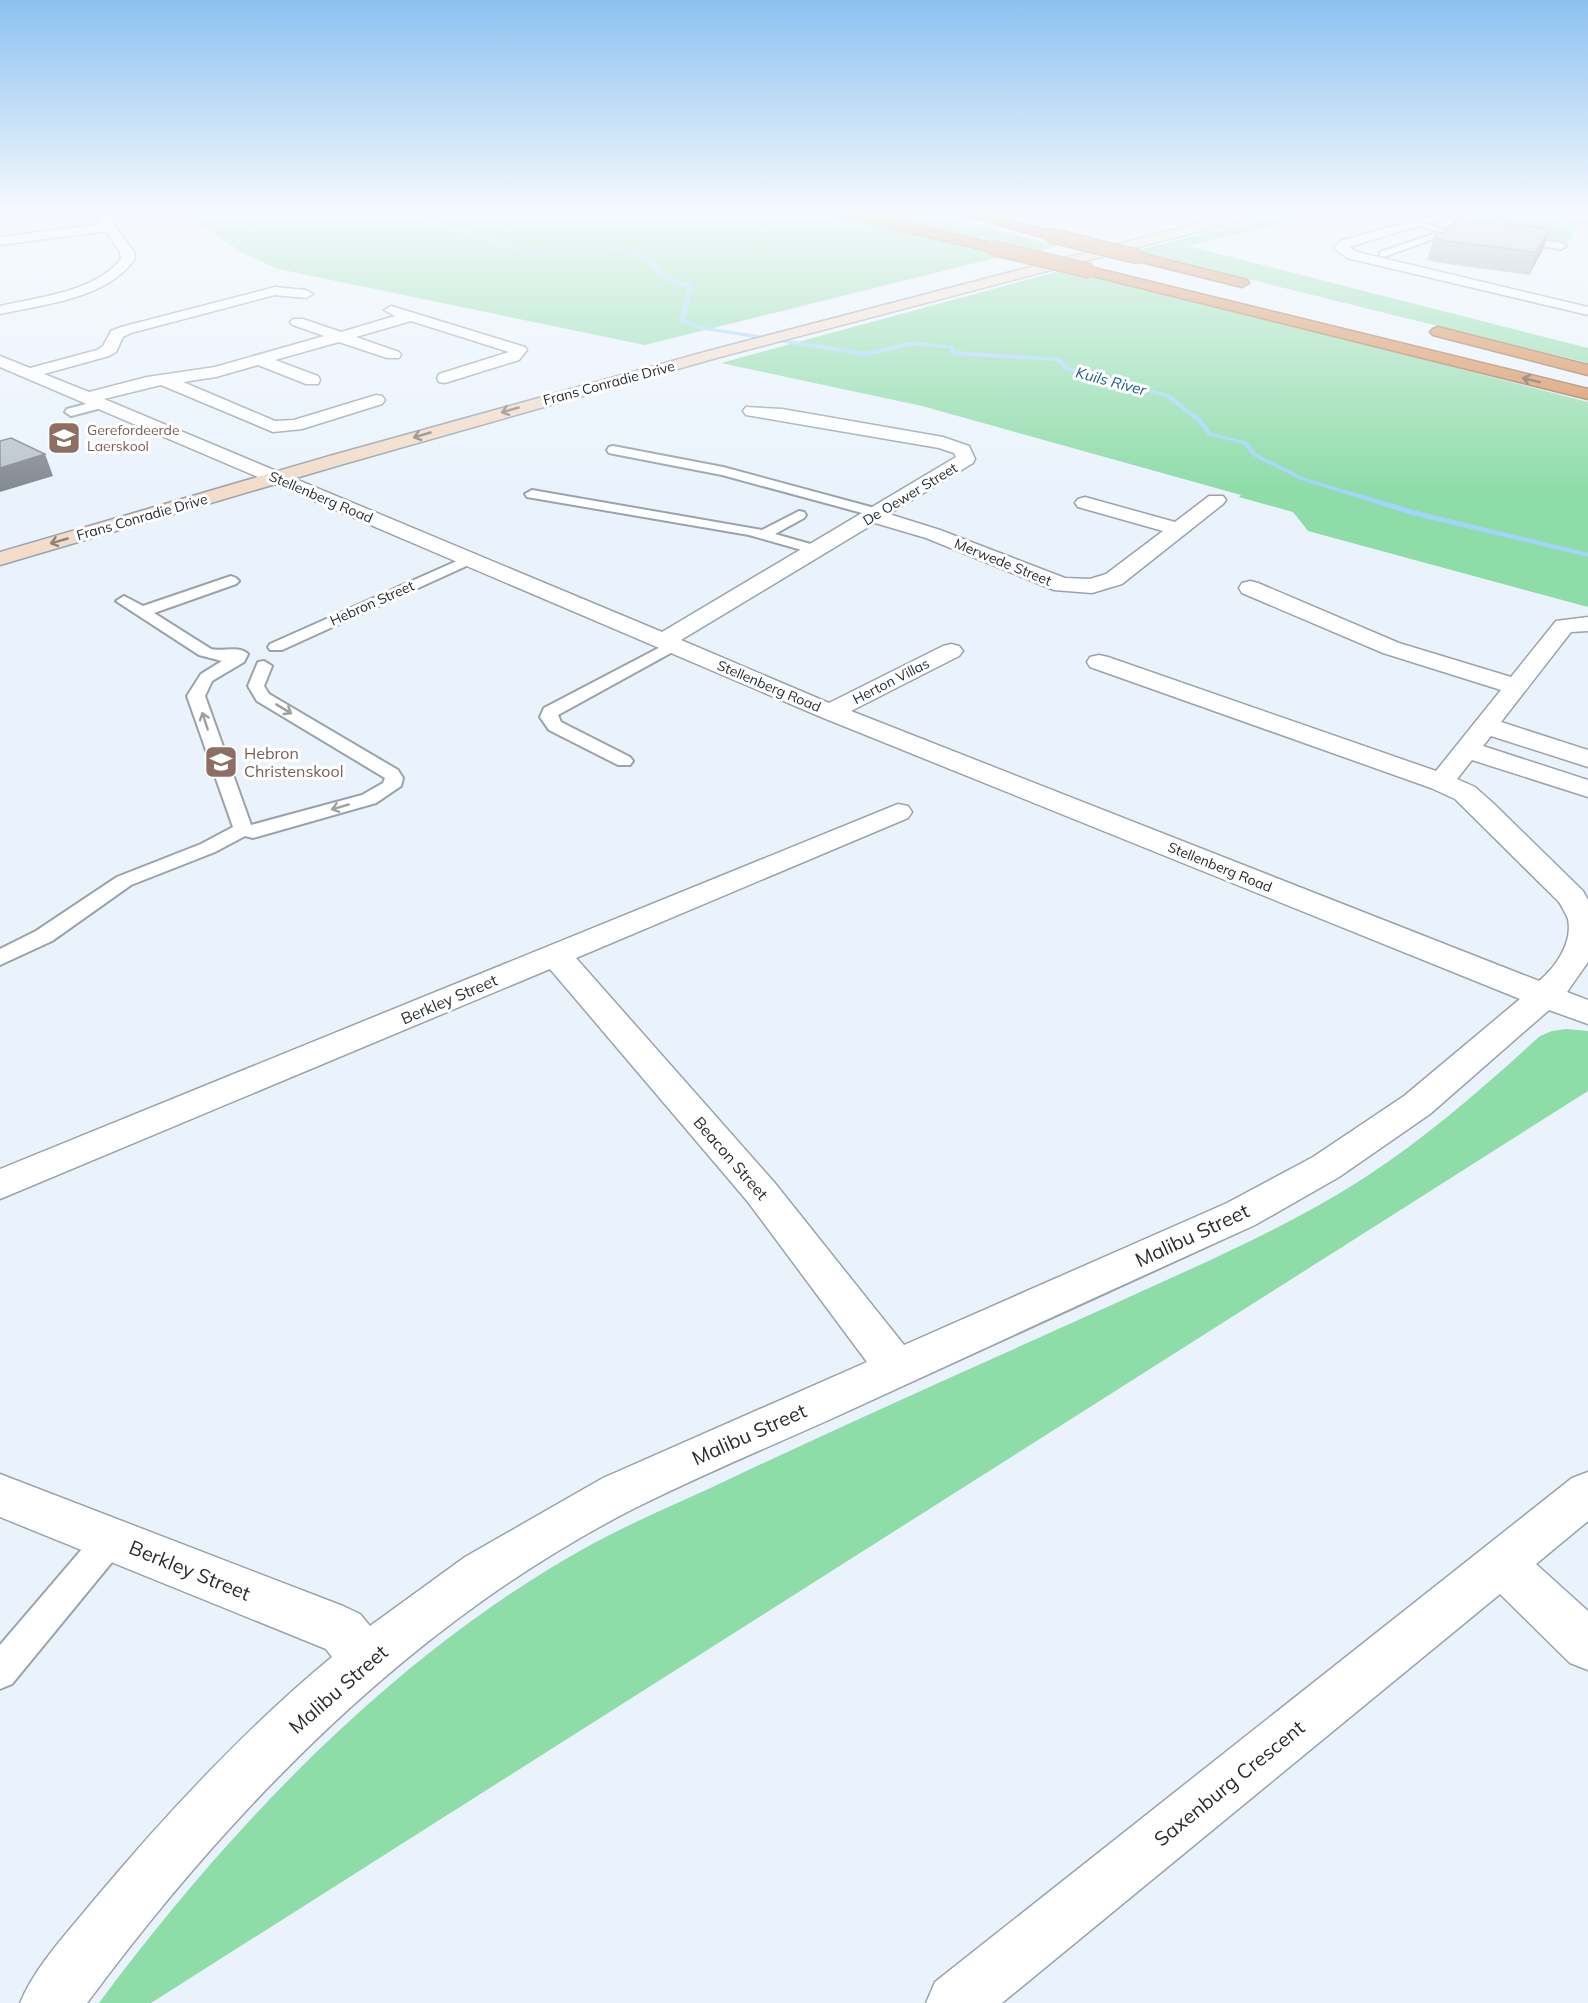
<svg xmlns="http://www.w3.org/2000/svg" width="1588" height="2003" viewBox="0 0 1588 2003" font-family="Mulish,sans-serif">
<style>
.green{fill:#8edca8}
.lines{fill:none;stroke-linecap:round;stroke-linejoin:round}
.stream{fill:#a2d4fc;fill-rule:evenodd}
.lane-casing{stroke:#9aa3ac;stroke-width:4}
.street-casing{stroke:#9aa3ac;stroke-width:3}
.secondary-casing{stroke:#9aa3ac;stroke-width:3}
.highway-casing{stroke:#996942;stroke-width:3}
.lane{fill:#fff;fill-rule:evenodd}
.street{fill:#fff;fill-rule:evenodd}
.secondary{fill:#f3dcc9;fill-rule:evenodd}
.highway{fill:#d6894c;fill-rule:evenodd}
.highway-bridge-casing{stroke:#996942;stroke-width:16;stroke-linecap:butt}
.highway-bridge{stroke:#d6894c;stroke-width:14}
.wall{fill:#a1a9b0}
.shaded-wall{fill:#838990}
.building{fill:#bbc4cd;stroke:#838990;stroke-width:1.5}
.oneway{stroke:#664d3a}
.oneway2{stroke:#8e847c}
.oneway3{stroke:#9fa0a2}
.labels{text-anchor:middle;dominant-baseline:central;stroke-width:6;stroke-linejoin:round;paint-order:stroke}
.far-street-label{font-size:14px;fill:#292d30;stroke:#fff}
.far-education-label{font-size:14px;fill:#785e54;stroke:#fff;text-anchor:start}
.far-water-label{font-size:15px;font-style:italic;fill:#1b5b87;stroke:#fff}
.education-label{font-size:16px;fill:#785e54;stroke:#fff;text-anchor:start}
.street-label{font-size:16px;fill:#292d30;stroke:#fff}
.near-street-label{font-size:20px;fill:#292d30;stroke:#fff}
</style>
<rect width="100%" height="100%" fill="#eaf3fc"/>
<g class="green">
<path d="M183,212h635l185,44 -358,89 -367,-76 -37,-17z"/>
<path d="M863,212h65l130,34 -26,7z"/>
<path d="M1288,212h45l-145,34 400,102v15l-453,-112z"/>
<path d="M1486,212h50l43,10 -11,21 -102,-13 1,-2 -15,-4z"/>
<path d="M1063,270l174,41 351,91v205l-280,-76 -15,-19 -54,-15 2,-2 -319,-89 -201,-43z"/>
<path d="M1566,1029l22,2v60l-1437,912h-52c132,-178 299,-353 495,-460 47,-25 96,-45 144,-68 125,-59 252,-115 378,-172 83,-38 168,-74 245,-123 65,-42 122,-92 179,-144l12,-5z"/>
</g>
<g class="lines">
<path class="stream" d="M423,212h4l5,8 101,34 28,1 59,-6 19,4 16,8c6,17 22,19 38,24l-5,27 -4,7 16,7 165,26 50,-11 38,5 2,5 105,7 10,10 100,27 32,25 10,13 35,9 10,12 48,24 112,33 171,42v4l-176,-42 -111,-35 -48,-24 -10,-12 -35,-9 -10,-13 -32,-25 -100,-27 -10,-9 -103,-6 -4,-7 -34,-3 -50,11 -166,-27 -21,-9 4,-8 6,-25c-15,-5 -33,-7 -37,-24l-16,-8 -15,-4 -59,6 -28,-1 -105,-34z"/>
<defs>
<g id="lane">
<path d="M1416,221l37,11 -67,24h-6v-4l60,-20 -24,-7z"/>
<path d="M1515,237l46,6 5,3 -5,3 -49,-7v-4z"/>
<path d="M101,400l6,4 -2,3 -34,9 -6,-4 2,-3z"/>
<path d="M613,446l110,21 159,43 2,3 -7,4 -155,-42 -113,-22 -2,-3 2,-3z"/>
<path d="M532,490l230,40 37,-19 5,1 2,3 -2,3 -29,16 46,13 2,3 -7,4 -67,-19 -222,-38 -2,-3z"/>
<path d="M468,556l5,1 2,3 -2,3 -191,87h-12l-2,-3 2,-3z"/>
<path d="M231,576l5,2 3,3 -3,3 -82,29 57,36c12,3 28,-4 37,5l-4,8 -32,19 -7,15 46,129 111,-30 21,-12 2,-5 -128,-77 -9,-15 10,-24 6,-1 8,5 -8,20 5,8 129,76 5,8 -2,8 -25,17 -116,33 -7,2 -8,-2 -30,16 -84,33 -79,56 -52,24v-16l36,-18 81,-54 84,-33 32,-17 -46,-131 14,-22 21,-13 -23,-6 -83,-54 8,-5 19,10z"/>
<path d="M672,641l8,5 -2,3 -120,66 3,7 69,35 3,4 -3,4h-12l-69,-35 -9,-13 4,-9z"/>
<path d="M111,1524l11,4 5,11 -5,11 -110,134 -12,5v-44l100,-117z"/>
</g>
<g id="street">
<path d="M92,212h13l29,40 1,7c-29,40 -90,45 -135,55v-8c39,-9 95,-14 121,-47l-1,-7 -14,-21 -106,14v-8l101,-13z"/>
<path d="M1443,212h21l-115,35 8,5 231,55v8l-241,-57 -13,-10 6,-7z"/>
<path d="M1557,212l31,2v8l-29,-7z"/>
<path d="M275,287l31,3 7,4 -7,4 -31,-3 -144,38 -8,4 -7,15 -7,4 -65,18 45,18 58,-15 68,-10 109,-31 -31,-11 -3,-3 3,-3h10l38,13 54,-16 -11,-6 7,-4 134,41 2,3 -8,10 -74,23 -6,-1 -2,-4 2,-4 70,-22 -98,-31 -55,16 43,15 2,3 -2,3h-12l-48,-16 -64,18 43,16 2,4 -2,4h-12l-48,-19 -42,12 -33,5 92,39 19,-1 82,-25 6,1 3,4 -3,4 -80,25 -29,3 -112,-47 -57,14 558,233 294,-175 -2,-4 -15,-5 -193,-33 -3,-4 3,-4 36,2 161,28 26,9 6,13 -2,4 -84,51 51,16 125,48 25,1 16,-5 57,-43 -85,-24 -3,-4 3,-4 7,-2 90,25 34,-26h14l3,4 -3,4 -101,80 -30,9 -38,-3 -128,-52 -51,-15 -194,117 148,63 114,-57 8,-2 8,2 4,5 -4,5 -108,55 688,270c17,-14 34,-39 29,-62 -2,-5 -6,-12 -9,-17l-104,-103 -24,-11 -341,-121 -3,-5 3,-5 9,-2 9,2 328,114 65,-81 -118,-37 -141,-60 -3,-5 3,-5 8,-2 8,2 141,60 112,34 45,-56 32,-4v14l-17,1 -70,90 87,28v17l-97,-31 -8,10 105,34v17l-116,-37 -15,19 18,8 18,16 90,88 5,9v62l-21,30 21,8v24l-39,-14 -119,104 -91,63 -84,48c-142,64 -283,129 -424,194 -65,29 -132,57 -196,89 -53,27 -105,59 -153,93 -153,109 -283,251 -395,402h-67c16,-38 48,-71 74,-103 73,-87 151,-171 238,-243l-6,-8 -326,-132v-43l343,132 17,8 10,12 95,-69 138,-79 264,-116 -119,-160 -198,-233 -550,230v-30l898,-365 10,2 4,6 -4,6 -332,140 198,224 130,163 323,-142 86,-46 91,-61 116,-97 -699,-282 -821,-350v-11l30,12 67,-18 6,-4 8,-15 10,-4z"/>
<path d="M1588,1472v49l-52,43 52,47v59l-18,-7 -70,-69 -498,409h-76l9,-21 637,-504z"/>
</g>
<path id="secondary" d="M1241,212h22l-2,3 -541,142 -373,106 -347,102v-13l333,-97 375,-104z"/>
<g id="highway">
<path d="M836,212h23l139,33 2,3 -7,4 -155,-37z"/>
<path d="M955,212h22l77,20 1,3 -6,4z"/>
<path d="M1139,253l108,27 2,3 -7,4 -108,-27 -2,-3z"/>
<path d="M1090,267l498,122v10l-503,-125 -2,-3 2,-3z"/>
<path d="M1438,327l150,38v10l-155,-40 -3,-3 3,-3z"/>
</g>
</defs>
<use href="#lane" class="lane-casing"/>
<use href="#street" class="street-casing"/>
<use href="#secondary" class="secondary-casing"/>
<use href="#highway" class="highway-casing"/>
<use href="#lane" class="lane"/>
<use href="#street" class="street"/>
<use href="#secondary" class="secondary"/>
<use href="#highway" class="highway"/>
<defs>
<g id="highway-bridge">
<path d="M1049,235l90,22"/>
<path d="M993,248l97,23"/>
</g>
</defs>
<use href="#highway-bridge" class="highway-bridge-casing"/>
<use href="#highway-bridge" class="highway-bridge"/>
</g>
<path class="wall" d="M1511,224l39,5 -7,21 -14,25 -96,-13 1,-1 -7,-1 7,-22 11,-5z"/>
<g class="shaded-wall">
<path d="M1550,229l-7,21 -14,25 7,-23z"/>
<path d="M45,454l8,22 -53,16v-24z"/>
</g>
<g class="building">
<path d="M1457,218l39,4 2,-4 14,2 -2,4 40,5 -14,23 -97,-12 2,-1 -7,-1 4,-6 7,1z"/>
<path d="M11,438l34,16 -45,14v-27z"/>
</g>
<defs><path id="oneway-shaft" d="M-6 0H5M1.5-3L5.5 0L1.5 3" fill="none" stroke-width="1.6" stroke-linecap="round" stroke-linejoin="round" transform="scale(1.5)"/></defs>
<use class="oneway" href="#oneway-shaft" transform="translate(1531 380) rotate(-166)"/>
<g class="oneway2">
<use href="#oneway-shaft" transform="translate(510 410) rotate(164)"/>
<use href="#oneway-shaft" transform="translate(422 435) rotate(164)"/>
<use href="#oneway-shaft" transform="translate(59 541) rotate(164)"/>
</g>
<g class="oneway3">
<use href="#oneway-shaft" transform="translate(284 709) rotate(31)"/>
<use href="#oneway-shaft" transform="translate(205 721) rotate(-108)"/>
<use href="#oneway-shaft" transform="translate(340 807) rotate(164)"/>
</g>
<linearGradient id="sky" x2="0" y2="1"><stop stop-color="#8cc1f0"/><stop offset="0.43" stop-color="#f6fafe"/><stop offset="1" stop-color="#f6fafe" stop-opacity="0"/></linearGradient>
<rect width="1588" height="493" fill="url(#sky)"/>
<defs>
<symbol id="school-square" viewBox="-11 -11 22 22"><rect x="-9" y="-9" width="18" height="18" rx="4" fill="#8d6e63" stroke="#fff"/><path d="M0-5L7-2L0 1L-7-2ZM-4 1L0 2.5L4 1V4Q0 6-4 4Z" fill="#fff"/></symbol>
</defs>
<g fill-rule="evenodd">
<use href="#school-square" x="45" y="419" width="38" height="38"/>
<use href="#school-square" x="202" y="743" width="38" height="38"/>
</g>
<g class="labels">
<g class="far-street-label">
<text transform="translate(609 383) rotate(-15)">Frans Conradie Drive</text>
<text transform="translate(910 494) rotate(-31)">De Oewer Street</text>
<text transform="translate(321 497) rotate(23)">Stellenberg Road</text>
<text transform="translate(142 517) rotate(-16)">Frans Conradie Drive</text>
<text transform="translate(1003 562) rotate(22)">Merwede Street</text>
<text transform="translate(372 603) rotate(-24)">Hebron Street</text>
<text transform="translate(891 681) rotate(-27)">Herton Villas</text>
<text transform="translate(769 686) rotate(23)">Stellenberg Road</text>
<text transform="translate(1220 867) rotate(22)">Stellenberg Road</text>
</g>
<g class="far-education-label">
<text x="87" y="430">Gerefordeerde<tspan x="87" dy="16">Laerskool</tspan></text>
</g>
<g class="far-water-label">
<text transform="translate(1111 381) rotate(15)">Kuils River</text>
</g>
<g class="education-label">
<text x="244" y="753">Hebron<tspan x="244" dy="18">Christenskool</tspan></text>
</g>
<g class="street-label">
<text transform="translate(449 999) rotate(-23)">Berkley Street</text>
<text transform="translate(731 1158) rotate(49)">Beacon Street</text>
</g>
<g class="near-street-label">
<text transform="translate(1192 1235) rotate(-25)">Malibu Street</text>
<text transform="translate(749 1434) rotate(-24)">Malibu Street</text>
<text transform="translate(190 1570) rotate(22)">Berkley Street</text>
<text transform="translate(338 1689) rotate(-41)">Malibu Street</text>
<text transform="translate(1229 1783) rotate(-39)">Saxenburg Crescent</text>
</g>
</g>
</svg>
